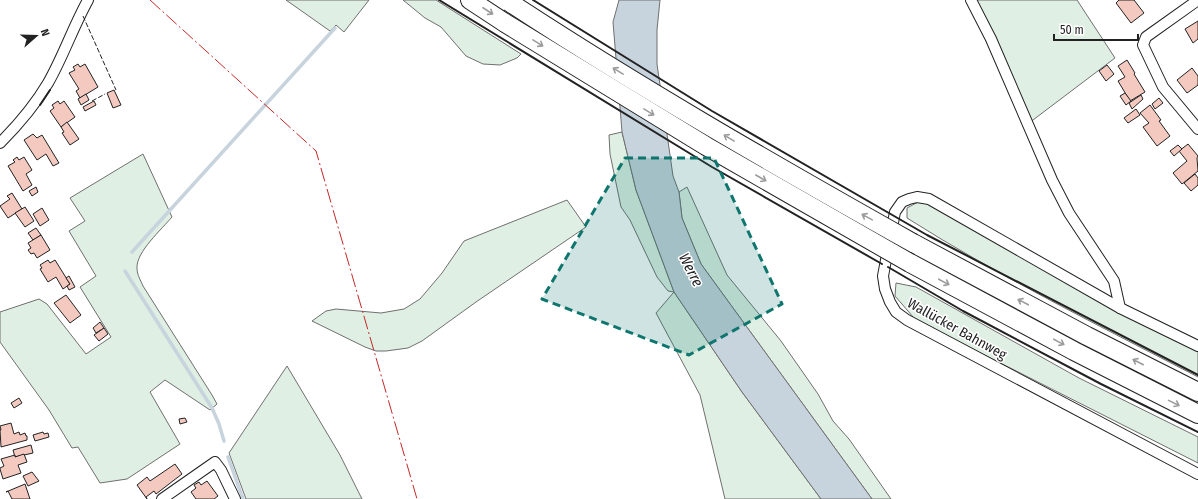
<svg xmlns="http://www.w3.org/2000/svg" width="1198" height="499" viewBox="0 0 1198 499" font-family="'Fira Sans Condensed',sans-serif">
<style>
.green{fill:#e0efe3;stroke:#6f6f6f}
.water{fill:#c7d3dd;stroke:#6f6f6f}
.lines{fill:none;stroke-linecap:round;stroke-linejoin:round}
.stream{stroke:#c7d3dd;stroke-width:3.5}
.building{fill:#f3c9c0;stroke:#222}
.street-casing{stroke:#222;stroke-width:12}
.highway-casing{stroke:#222;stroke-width:20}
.street{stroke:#fff;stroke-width:10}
.highway{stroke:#fff;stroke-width:18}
.highway-bridge-casing{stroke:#222;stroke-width:20;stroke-linecap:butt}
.highway-bridge{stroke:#fff;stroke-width:18}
.fence{stroke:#222;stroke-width:1;stroke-dasharray:5 2;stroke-linecap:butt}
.wall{stroke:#222;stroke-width:2}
.power{stroke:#c62828;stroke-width:1;stroke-dasharray:14 3 2 3;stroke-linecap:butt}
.oneway{stroke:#9c9c9c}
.marked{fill:#0f766e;fill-opacity:0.2;stroke:#0f766e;stroke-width:3;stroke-dasharray:8 5;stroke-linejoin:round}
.labels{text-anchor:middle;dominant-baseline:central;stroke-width:3;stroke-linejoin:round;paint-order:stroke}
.street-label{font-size:14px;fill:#222;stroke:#fff}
.water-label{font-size:15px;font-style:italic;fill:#222;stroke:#fff}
</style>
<rect width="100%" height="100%" fill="#fff"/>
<g class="green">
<path d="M286,0h83l-25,32 -8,-7 -6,6z"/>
<path d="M403,0h33l85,54 -4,4 -17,7 -17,-1 -17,-8 -25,-29 -16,-9z"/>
<path d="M975,0h102l38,58 -86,65z"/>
<path d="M622,132l14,58 38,102 68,100 79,107h-96l-25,-104 -44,-82 18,-21 -6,-1 -11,-14 -27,-57 -9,-13 -11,-53 -1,-19z"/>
<path d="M143,154l29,63c-10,12 -36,35 -35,51 0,7 4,13 6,18l69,109 5,9 -7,6 -45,-30 -15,12 30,52 -53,35 -27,4 -22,-36 -6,1 -23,-38 -49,-68v-30l39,-13 8,5 39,50 25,-17 -31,-50 16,-11 -27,-45 16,-10 -15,-23z"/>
<path d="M687,187l40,88 54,66 37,53 15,27 16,18 42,60h-19l-171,-235 -19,-46 -3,-26z"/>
<path d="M567,200l19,27 -110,75 -54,39 -14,7 -22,3h-10l-11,-4 -53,-26 14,-10 10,-2 45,4 23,-4 16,-10 22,-26 22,-32z"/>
<path d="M920,201l9,2 269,147v27c-98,-51 -198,-100 -291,-159v-10z"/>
<path d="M896,283l20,4 163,91 119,59v26l-257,-130 -27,-15 -19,-22z"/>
<path d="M287,366l53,89 22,44h-116l-17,-46z"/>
</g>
<path class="water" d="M619,0h41l-3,30v34l16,112 6,16 3,26 19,46 171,235h-51l-79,-107 -68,-100 -38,-102 -14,-58 -9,-110z"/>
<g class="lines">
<g class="stream">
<path d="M132,252l203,-224"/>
<path d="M125,271l87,137 7,16 5,17"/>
<path d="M228,457l15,42"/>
</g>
</g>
<g class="building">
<path d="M1119,0h15l10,13 -13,10 -15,-20z"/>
<path d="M1198,21v18l-5,4 -8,-14z"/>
<path d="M1127,60l8,13 -1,1 11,18 -15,9 -12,-20 7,-4 -7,-11z"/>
<path d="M78,64l2,3 5,-3 13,23 -18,11 -4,-7 3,-2 -10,-16 6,-3 -2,-3z"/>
<path d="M1107,65l7,9 -8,7 -7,-10z"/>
<path d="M1192,68l6,8v9l-11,8 -10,-13z"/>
<path d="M114,90l7,15 -8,3 -6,-15z"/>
<path d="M1125,93l6,8 -5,4 -6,-9z"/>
<path d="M86,94l3,6 -8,5 -3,-6z"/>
<path d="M1141,95l2,4 -11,10 -3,-6z"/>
<path d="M1159,98l4,5 -8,6 -3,-5z"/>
<path d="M58,101l2,3 4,-3 11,16 -14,10 -11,-16 4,-3 -2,-3z"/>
<path d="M94,101l2,4 -11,6 -2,-4z"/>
<path d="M1150,105l11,15 -2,1 11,15 -13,10 -14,-19 6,-4 -9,-10z"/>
<path d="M1136,109l4,6 -12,8 -4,-5z"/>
<path d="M67,122l12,17 -9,6 -8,-12 2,-1 -3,-5z"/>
<path d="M33,134l4,4 5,-3 17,28 -6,3 -7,-12 -9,6 -13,-20z"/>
<path d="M1188,144l10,12 -1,2 1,13 -16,13 -9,-11 14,-12 -8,-10z"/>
<path d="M1178,145l4,4 -8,7 -4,-5z"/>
<path d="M17,157l2,3 5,-3 8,13 -6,4 6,11 -9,6 -15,-25 7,-4 -2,-2z"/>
<path d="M1195,174l3,4v7l-7,6 -7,-8z"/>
<path d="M36,187l2,5 -6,4 -3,-5z"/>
<path d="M12,193l10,16 -14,9 -8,-12 10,-7 -3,-3z"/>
<path d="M25,207l9,14 -9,6 -10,-14z"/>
<path d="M42,208l7,12 -9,6 -7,-12z"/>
<path d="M36,228l5,7 -8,5 -5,-7z"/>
<path d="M41,235l9,15 -13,8 -3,-5 -3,1 -3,-4 3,-2 -3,-5z"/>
<path d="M48,260l2,3 5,-3 15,24 -7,5 -7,-12 -8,5 -8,-13 2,-1 -2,-3z"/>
<path d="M69,276l6,11 -6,3 -2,-4 3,-2 -4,-6z"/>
<path d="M66,295l15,20 -11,8 -16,-20z"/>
<path d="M100,322l4,6 -8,5 -3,-5z"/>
<path d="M104,328l4,6 -9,7 -5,-6z"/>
<path d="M19,398l3,5 -8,5 -3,-5z"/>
<path d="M185,418l2,4 -7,2 -1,-5z"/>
<path d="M11,423l3,11 5,-2 1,3 5,-2 1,3h1v4l-26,7 -1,-17h1l-1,-4z"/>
<path d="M43,432l1,2 4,-1 1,4 -14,4 -2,-6z"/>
<path d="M31,445l2,8 -18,4 -2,-7z"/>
<path d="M24,454l3,8 -9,3 3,8 -18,6 -3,-10v-1l4,-2 -3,-7 14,-4v2z"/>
<path d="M175,464l7,10 -26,20 -2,-3 -8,6 1,2 -10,-14 10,-8 3,4z"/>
<path d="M32,472l7,9 -11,5 -5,-10z"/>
<path d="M207,481l11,15 -4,3h-18l-5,-7 5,-4 -2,-3 5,-3 2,3z"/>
<path d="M25,484l5,15h-18l-4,-8 -2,1z"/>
</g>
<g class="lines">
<defs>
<g id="street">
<path d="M971,0l20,39 61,141 17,33 45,68 6,27"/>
<path d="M1198,0l-52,37 -3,8 20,42 35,42"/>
<path d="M0,143c18,-18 35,-38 48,-60 15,-26 25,-56 40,-83"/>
<path d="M1198,346l-78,-38 -191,-109 -12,-2 -8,2 -7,3 -7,10 -12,64 2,13 5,13 6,10 11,8 291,154"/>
<path d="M162,499l53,-37 6,8 14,29"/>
</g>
<g id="highway">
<path d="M470,0l35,23"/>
<path d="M913,243l174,93 111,56"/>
<path d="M910,263l164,88 124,63"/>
</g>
</defs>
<use href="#street" class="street-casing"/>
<use href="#highway" class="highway-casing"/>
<use href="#street" class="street"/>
<use href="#highway" class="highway"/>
<defs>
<g id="highway-bridge">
<path d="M509,2c131,86 267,164 404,241"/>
<path d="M505,23l201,123 204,117"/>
</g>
</defs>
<use href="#highway-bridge" class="highway-bridge-casing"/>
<use href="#highway-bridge" class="highway-bridge"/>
<g class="fence">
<path d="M83,16l33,74"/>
<path d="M92,101l13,-7"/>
</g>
<g class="wall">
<path d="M439,0l273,167 170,97"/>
<path d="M533,0l179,111 215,124 271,140"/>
<path d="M40,105l10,-15"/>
<path d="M888,267l75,44 138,73 97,48"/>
</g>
<path class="power" d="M150,0l166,151 101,348"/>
</g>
<defs><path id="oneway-shaft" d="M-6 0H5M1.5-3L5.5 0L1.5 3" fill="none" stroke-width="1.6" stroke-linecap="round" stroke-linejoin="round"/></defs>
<g class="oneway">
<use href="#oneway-shaft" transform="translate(488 11) rotate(33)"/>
<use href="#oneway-shaft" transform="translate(538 43) rotate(32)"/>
<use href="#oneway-shaft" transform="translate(618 71) rotate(-149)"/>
<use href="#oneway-shaft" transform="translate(649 112) rotate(31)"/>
<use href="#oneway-shaft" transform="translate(729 138) rotate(-149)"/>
<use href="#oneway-shaft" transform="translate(761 178) rotate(30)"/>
<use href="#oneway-shaft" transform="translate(867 217) rotate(-151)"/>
<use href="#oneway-shaft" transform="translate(944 282) rotate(28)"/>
<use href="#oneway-shaft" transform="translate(1023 302) rotate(-152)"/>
<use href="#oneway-shaft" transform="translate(1059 342) rotate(28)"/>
<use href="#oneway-shaft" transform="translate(1138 362) rotate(-153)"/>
<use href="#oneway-shaft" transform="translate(1174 403) rotate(26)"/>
</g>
<path class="marked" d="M625,158h89l68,146 -93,51 -147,-56z"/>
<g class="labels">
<g class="street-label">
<text transform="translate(957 329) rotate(29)">Wallücker Bahnweg</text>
</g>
<g class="water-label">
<text transform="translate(691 270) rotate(63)">Werre</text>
</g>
</g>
<g transform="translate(36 36) rotate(70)" stroke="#ffffff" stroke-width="3" paint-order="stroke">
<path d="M0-3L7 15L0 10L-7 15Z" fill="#222222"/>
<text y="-6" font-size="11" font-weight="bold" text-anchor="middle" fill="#222222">N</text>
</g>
<path d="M1054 34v6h84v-6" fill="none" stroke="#222222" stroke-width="2"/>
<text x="1060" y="34" font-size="12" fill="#222222" stroke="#ffffff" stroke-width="3" paint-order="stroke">50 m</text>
</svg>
